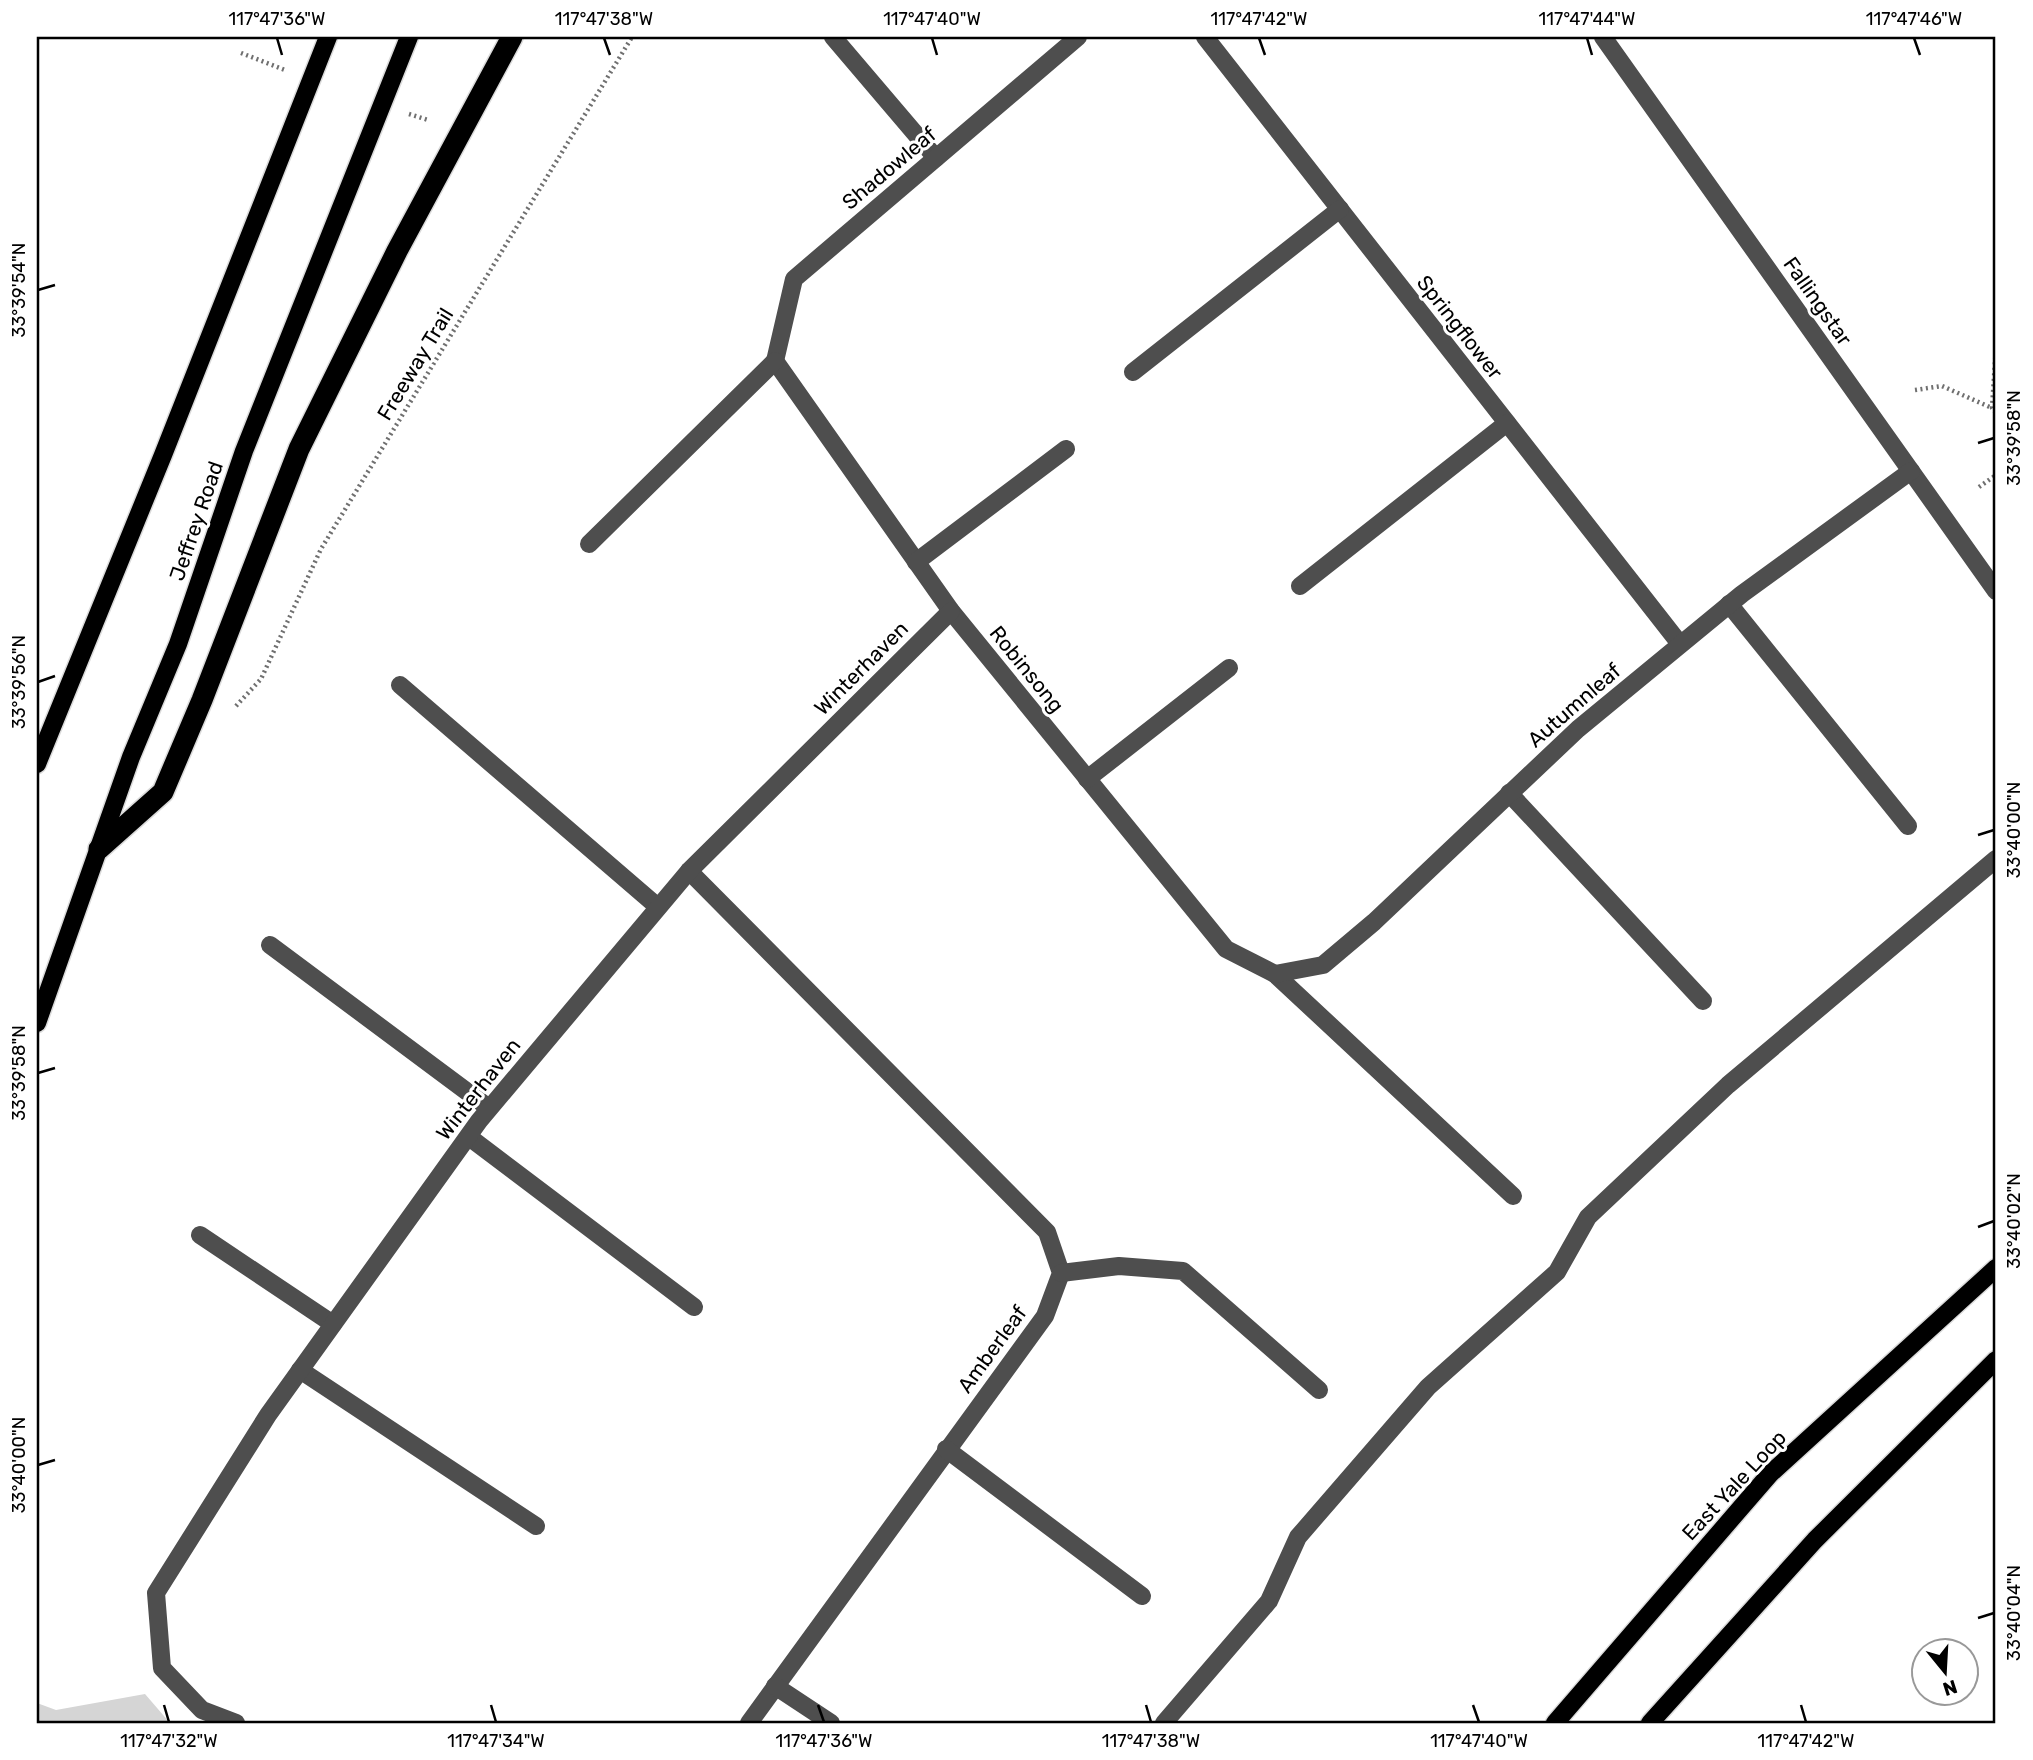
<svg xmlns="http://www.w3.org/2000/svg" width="2033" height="1760" viewBox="0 0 2033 1760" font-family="Rubik,sans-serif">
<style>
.green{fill:#d5d5d5}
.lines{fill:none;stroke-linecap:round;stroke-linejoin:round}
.major-casing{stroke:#dbdbdb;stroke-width:21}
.highway-casing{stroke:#dbdbdb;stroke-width:24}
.path{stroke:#707070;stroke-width:4.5;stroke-dasharray:2 3.5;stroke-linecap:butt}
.minor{stroke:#4e4e4e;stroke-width:18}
.major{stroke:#000;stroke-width:18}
.highway{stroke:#000;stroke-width:21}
.ticks{fill:none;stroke:#000;stroke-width:2.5}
.labels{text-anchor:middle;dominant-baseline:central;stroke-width:6;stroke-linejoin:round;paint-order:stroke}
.street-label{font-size:21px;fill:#000;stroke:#fff}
.neatline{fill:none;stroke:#000;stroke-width:2.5}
.ticks-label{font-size:18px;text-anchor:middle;fill:#000}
</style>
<rect width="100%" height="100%" fill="#fff"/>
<path class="green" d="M145,1694l25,29h-133v-20l19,7z"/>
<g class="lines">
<defs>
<g id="major">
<path d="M37,764l126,-309 165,-418"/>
<path d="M37,1023l94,-266 47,-113 66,-193 165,-414"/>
<path d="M1555,1723l215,-249 226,-206"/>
<path d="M1650,1723l165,-183 181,-180"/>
</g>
<path id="highway" d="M99,849l64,-57 39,-92 97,-251 98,-198 115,-214"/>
</defs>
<use href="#major" class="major-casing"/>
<use href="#highway" class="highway-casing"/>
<g class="path">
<path d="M241,53l44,17"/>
<path d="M409,114l19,6"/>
<path d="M1996,346l-4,62 4,5"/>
<path d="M1915,390l27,-4 50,22"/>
<path d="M1979,487l17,-12"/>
<path d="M236,706l25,-27 60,-130 311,-512"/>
</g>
<g class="minor">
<path d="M833,37l103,121"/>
<path d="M1205,37l475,607"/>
<path d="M1603,37l393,554"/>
<path d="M775,361l176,250 275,338 49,25 238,222"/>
<path d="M775,361l19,-82 284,-242"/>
<path d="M1133,372l207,-163"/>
<path d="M589,544l186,-183"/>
<path d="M916,562l150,-113"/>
<path d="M1300,586l207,-163"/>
<path d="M1729,604l179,222"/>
<path d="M400,685l258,222"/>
<path d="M1087,779l142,-111"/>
<path d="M1509,793l194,208"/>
<path d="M689,871l358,361 14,41 -16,43 -296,407"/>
<path d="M270,945l219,163"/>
<path d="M1275,974l48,-9 51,-43 204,-193 164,-135 169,-123"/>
<path d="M469,1137l225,170"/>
<path d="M200,1235l133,89"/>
<path d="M1061,1273l58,-7 64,5 136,119"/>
<path d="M300,1370l236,156"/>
<path d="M946,1449l196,147"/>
<path d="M775,1686l56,37"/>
<path d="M236,1723l-34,-13 -40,-42 -6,-75 112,-178 211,-294 210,-250 262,-260"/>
<path d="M1164,1723l105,-122 29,-64 130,-150 129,-115 31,-55 140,-132 268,-226"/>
</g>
<use href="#major" class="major"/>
<use href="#highway" class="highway"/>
</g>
<path class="ticks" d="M277,38l5,17M604,38l6,17M932,38l5,17M1259,38l6,17M1587,38l5,17M1914,38l6,17M38,290l17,-5M1978,443l16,-5M38,682l17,-6M1978,835l16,-5M38,1073l17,-5M1978,1227l16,-6M38,1465l17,-5M1978,1618l16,-5M164,1705l5,17M491,1705l5,17M818,1705l6,17M1146,1705l5,17M1473,1705l6,17M1801,1705l5,17"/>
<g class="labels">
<g class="street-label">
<text transform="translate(889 168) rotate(-40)">Shadowleaf</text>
<text transform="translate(1818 301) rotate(55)">Fallingstar</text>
<text transform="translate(1460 327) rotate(52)">Springflower</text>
<text transform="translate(415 364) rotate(-59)">Freeway Trail</text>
<text transform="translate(196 521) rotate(-71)">Jeffrey Road</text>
<text transform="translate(861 668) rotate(-45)">Winterhaven</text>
<text transform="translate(1027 669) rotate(51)">Robinsong</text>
<text transform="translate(1574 705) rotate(-41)">Autumnleaf</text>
<text transform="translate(478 1089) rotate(-52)">Winterhaven</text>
<text transform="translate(992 1349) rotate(-54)">Amberleaf</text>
<text transform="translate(1734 1485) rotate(-47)">East Yale Loop</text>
</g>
</g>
<rect width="2033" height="1760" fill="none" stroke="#ffffff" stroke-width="77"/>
<g transform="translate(1945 1672) rotate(162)"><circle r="33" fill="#ffffff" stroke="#999999" stroke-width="2"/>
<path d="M0-5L12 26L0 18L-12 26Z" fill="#000000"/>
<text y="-10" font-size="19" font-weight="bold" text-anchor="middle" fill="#000000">N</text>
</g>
<rect x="38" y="38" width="1956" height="1684" class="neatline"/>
<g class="ticks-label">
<text x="277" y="25">117°47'36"W</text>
<text x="604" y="25">117°47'38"W</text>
<text x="932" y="25">117°47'40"W</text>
<text x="1259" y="25">117°47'42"W</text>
<text x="1587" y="25">117°47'44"W</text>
<text x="1914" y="25">117°47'46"W</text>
<text transform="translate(19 290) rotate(-90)" y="6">33°39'54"N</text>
<text transform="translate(2014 438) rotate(-90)" y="6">33°39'58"N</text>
<text transform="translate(19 682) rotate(-90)" y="6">33°39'56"N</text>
<text transform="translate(2014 830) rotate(-90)" y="6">33°40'00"N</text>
<text transform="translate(19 1073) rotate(-90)" y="6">33°39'58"N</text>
<text transform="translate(2014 1221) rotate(-90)" y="6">33°40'02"N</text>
<text transform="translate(19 1465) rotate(-90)" y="6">33°40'00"N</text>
<text transform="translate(2014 1613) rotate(-90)" y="6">33°40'04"N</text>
<text x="169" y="1747">117°47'32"W</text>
<text x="496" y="1747">117°47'34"W</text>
<text x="824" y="1747">117°47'36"W</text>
<text x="1151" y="1747">117°47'38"W</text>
<text x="1479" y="1747">117°47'40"W</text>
<text x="1806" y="1747">117°47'42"W</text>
</g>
</svg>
